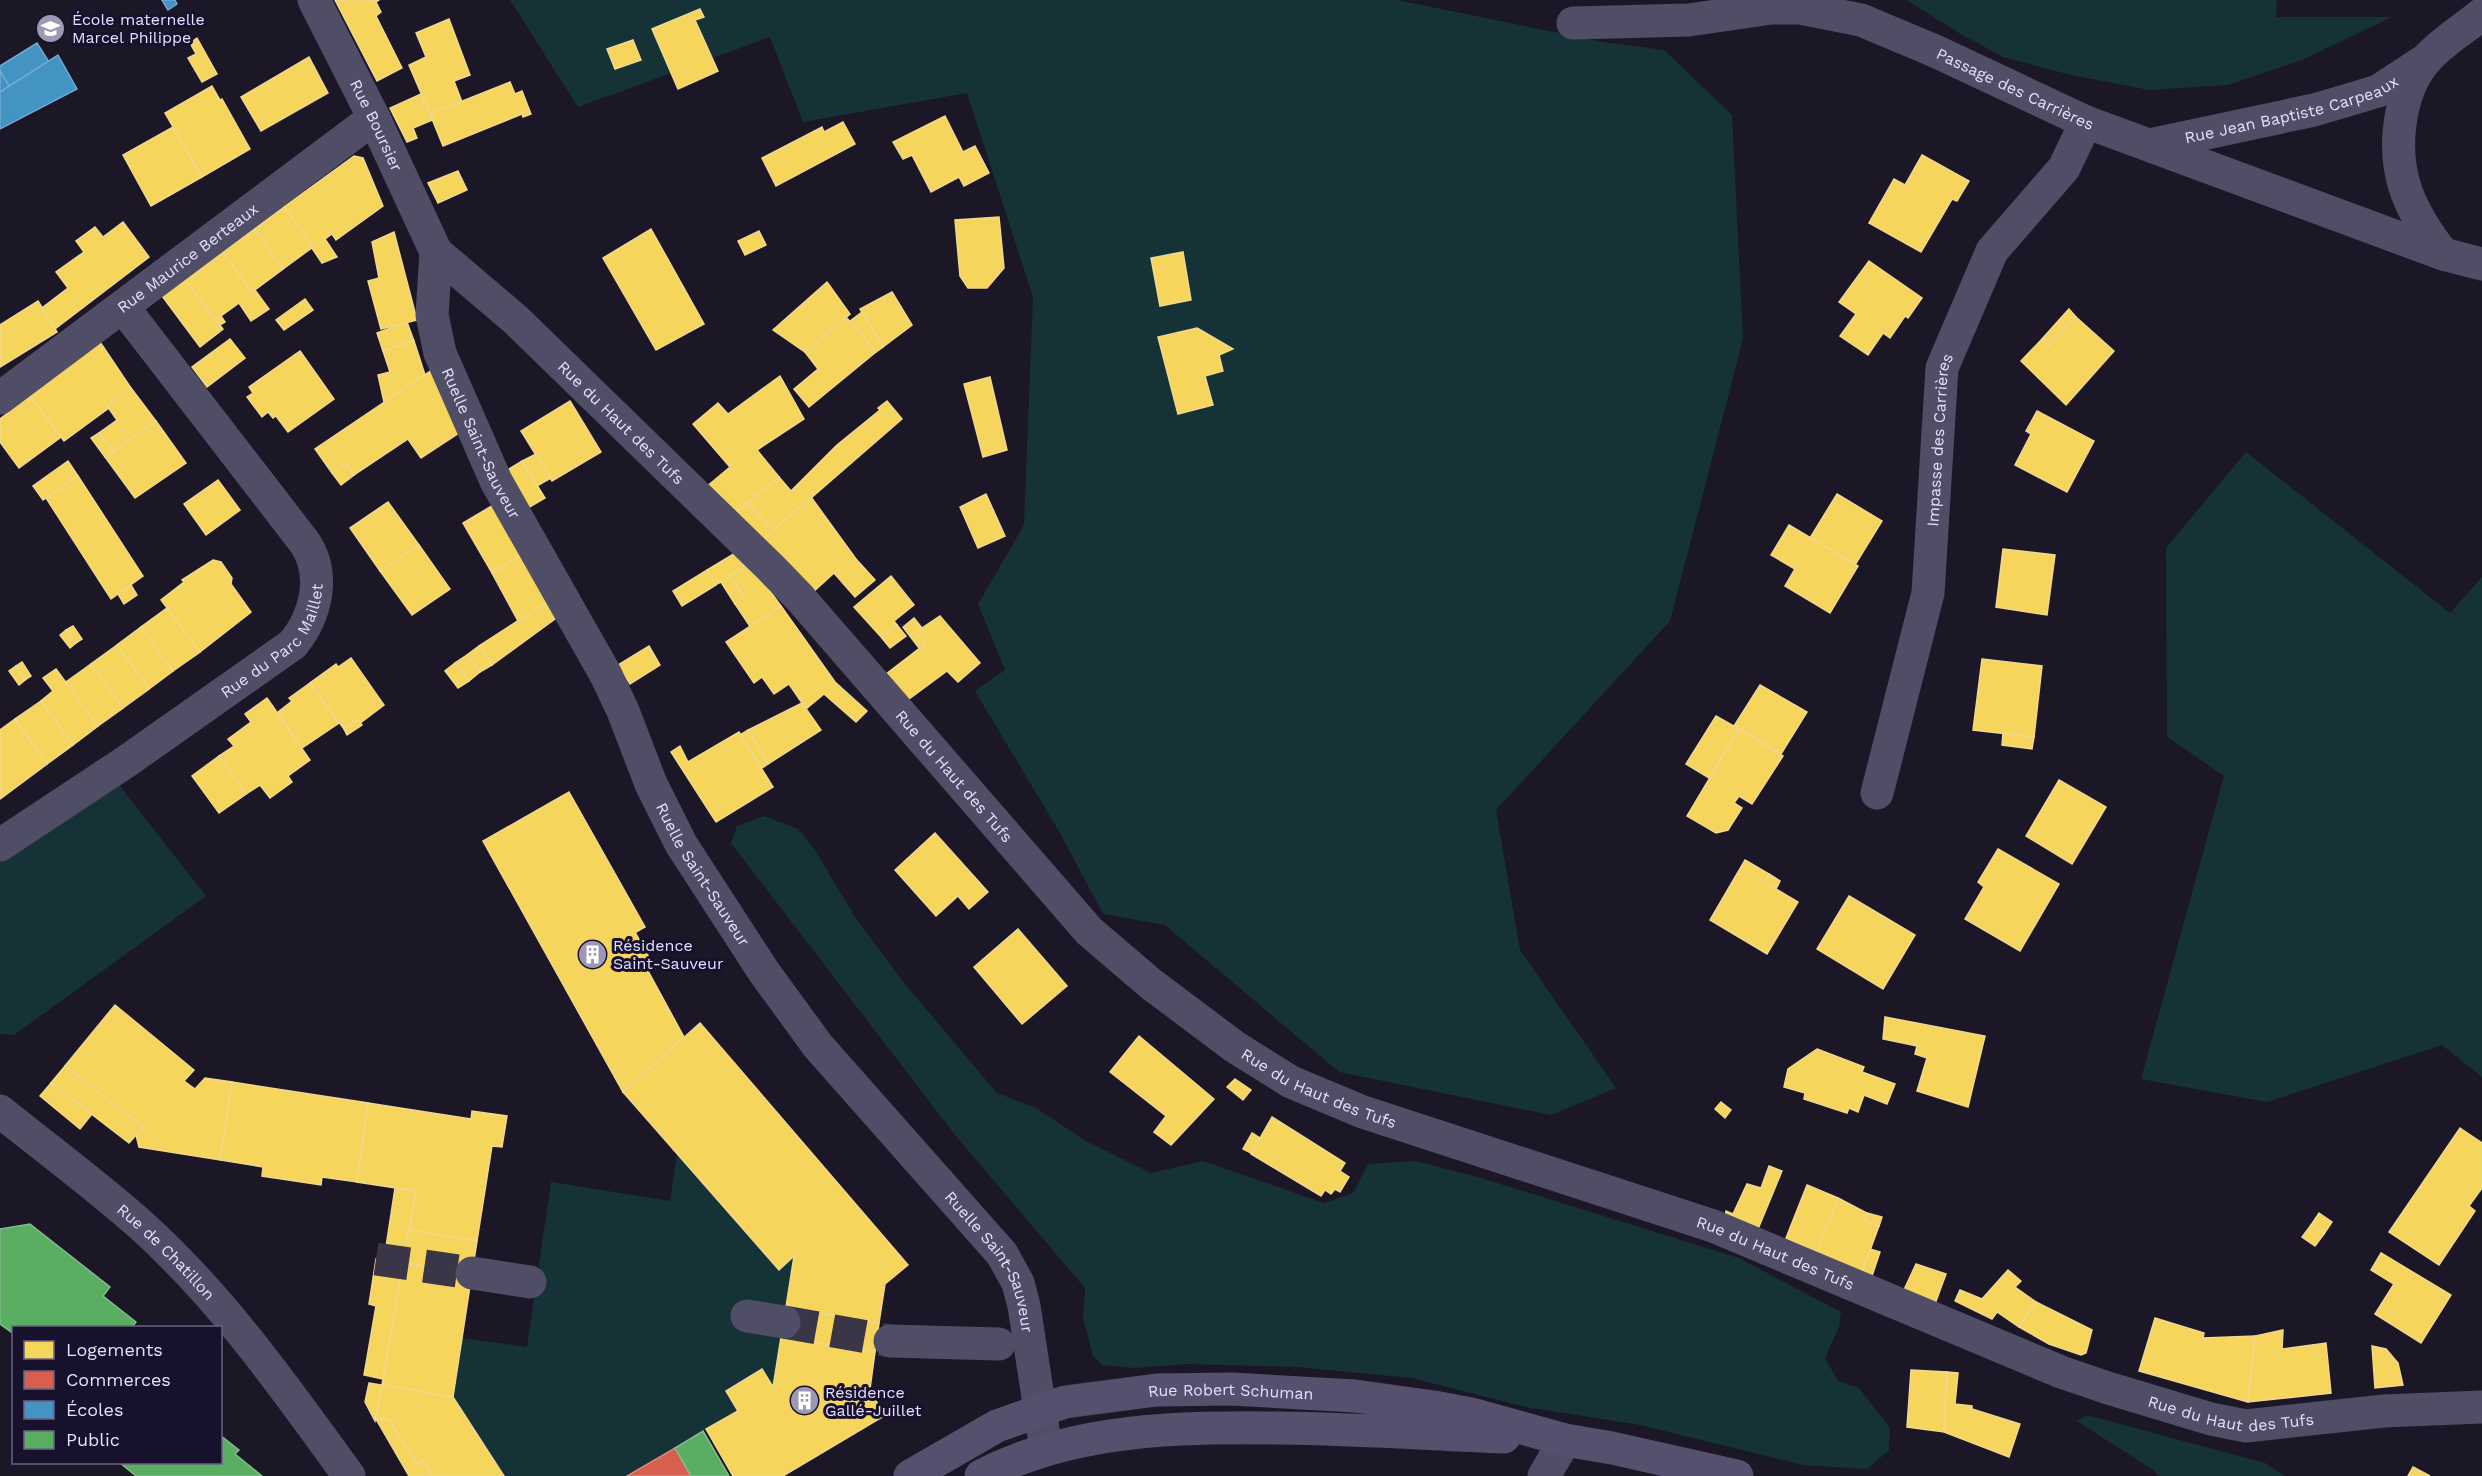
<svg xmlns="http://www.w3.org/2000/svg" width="2482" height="1476" viewBox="0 0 2482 1476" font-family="'Work Sans',sans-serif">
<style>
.green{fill:#153236}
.homes{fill:#f6d55c;stroke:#f1d88d;stroke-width:1.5}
.shops{fill:#d6604d;stroke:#da8682;stroke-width:1.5}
.schools{fill:#4393c3;stroke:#73aad5;stroke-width:1.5}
.public{fill:#5aae61;stroke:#83bc90;stroke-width:1.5}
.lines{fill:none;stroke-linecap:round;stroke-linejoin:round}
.street-tunnel{stroke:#3a3547;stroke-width:33;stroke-dasharray:33 16;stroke-linecap:butt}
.street{stroke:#504d67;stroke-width:33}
.secondary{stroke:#54506d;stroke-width:33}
.labels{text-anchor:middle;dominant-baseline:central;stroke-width:6;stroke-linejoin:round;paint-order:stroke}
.poi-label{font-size:16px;fill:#e4deff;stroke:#18112d;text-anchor:start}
.street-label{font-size:16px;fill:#e4deff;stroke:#18112d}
</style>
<rect width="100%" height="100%" fill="#1c1727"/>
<g class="green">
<path d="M510,0h887l206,42 61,8 68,65 11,224 -73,282 -174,189 24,140 96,138 -65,27 -212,-43 -174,-147 -62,-11 -43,-81 -85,-142 30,-21 -27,-66 46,-79 9,-228 -66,-204 -164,29 -33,-85 -192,70z"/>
<path d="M1907,0h370l-1,17h116l-90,43 -74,25 -79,5 -78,-15 -68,-18 -44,-24z"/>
<path d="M2246,452l204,161 32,-36v500l-40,-32 -175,57 -126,-23 83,-303 -57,-39 -1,-189z"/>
<path d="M119,785l87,111 -192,139 -14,-1v-175z"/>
<path d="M764,816l34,13 17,21 40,67 49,66 93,110 39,15 50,33 65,32 52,-12 121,42 29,-10 15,-29 47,-3 63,16 261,81 102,54 -2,15 -14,31 13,23 21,7 31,40 -1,22 -22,19 -64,-4 -163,-40 -114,-18 -114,-29 -115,-11 -111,-3 -51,4 -33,-3 -9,-9 -10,-38 2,-30 -130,-153 -224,-292 6,-17z"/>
<path d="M677,1154l102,116 15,-14 -21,131 -11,-18 -36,22 12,20 -111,65h-123l-51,-79 9,-59 65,9 24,-165 119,19z"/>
<path d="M2087,1415l178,48 19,13h-125l-6,-6 -76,-49z"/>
</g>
<g class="homes">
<path d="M335,0h44l-3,2 5,10 -5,4 26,52 -25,13z"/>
<path d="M700,9l4,8 -9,3 23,51 -40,18 -26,-60z"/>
<path d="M449,19l21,56 -16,6 8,21 -32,12 -21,-49 17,-8 -10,-24z"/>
<path d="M197,38l20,36 -15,8 -14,-24 8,-4 -6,-11z"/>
<path d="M633,40l8,20 -26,9 -8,-20z"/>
<path d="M309,57l19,36 -67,38 -20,-34z"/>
<path d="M510,82l5,12 7,-3 9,23 -8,3 -1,-3 -79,32 -13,-32z"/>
<path d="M212,86l8,14 2,-1 28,50 -48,28 -37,-64z"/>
<path d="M421,94l11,26 -19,8 4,10 -10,4 -17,-34z"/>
<path d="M945,116l18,36 12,-6 14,27 -25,13 -5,-9 -28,15 -19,-37 -9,4 -10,-17z"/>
<path d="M843,122l12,22 -79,42 -14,-28 60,-31 2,5z"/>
<path d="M173,127l29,50 -51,29 -28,-51z"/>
<path d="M1922,155l47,26 -12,20 -5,-2 -31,53 -52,-29 25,-44 11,6z"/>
<path d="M354,156l9,2 20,48 -47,34 -4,-6 -7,5 12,18 -15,6 -38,-56z"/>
<path d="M458,171l9,19 -29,13 -10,-20z"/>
<path d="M284,207l29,40 -30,22 -29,-40z"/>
<path d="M999,217l5,51 -17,20h-19l-8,-12 -5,-56z"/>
<path d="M123,222l26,35 -94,72 -13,-21 26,-20 -12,-16 28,-20 -8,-11 19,-14 8,10z"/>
<path d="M254,229l29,40 -31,23 -29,-40z"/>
<path d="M651,229l53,95 -48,26 -53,-92z"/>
<path d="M759,231l7,14 -21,10 -7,-14z"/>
<path d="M394,232l23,88 -36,9 -13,-48 11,-3 -7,-36z"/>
<path d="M223,252l29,40 3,-2 14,19 -18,12 -12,-18 -18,13 4,6 -5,3 -35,-45z"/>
<path d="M1183,252l8,48 -31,6 -9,-48z"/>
<path d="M1869,261l53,37 -14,20 -3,-2 -15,22 -7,-5 -15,22 -28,-19 16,-22 -17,-12z"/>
<path d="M185,280l38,49 -23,18 -38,-51z"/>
<path d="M827,282l23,32 -45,38 -32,-22z"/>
<path d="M892,292l20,33 -29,22 -23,-38z"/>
<path d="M305,299l8,11 -29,20 -8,-10z"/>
<path d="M38,301l19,31 -57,35v-42z"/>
<path d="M2069,309l7,8 -27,29 -7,-7z"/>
<path d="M862,312l21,35 -7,5 -26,-31z"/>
<path d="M846,317l30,35 -67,55 -15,-18 24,-20 -13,-17z"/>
<path d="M2076,317l38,34 -48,54 -45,-44 21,-22 7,7z"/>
<path d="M407,322l7,19 -31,10 -6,-18z"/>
<path d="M1197,328l36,21 -14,6 4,16 -18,5 8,29 -35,9 -20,-77z"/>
<path d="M230,339l15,19 -38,29 -15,-20z"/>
<path d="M414,341l11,34 -41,27 -6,-27 12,-3 -7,-21z"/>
<path d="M100,342l31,46 -24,18 2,2 -45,33 -34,-45z"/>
<path d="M300,351l34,48 -46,33 -12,-16 -3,2 -5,-6 -6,5 -15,-20 6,-4 -4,-6z"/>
<path d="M432,370l5,17 22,46 -38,25 -13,-19 -54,36 -8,-12 -14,10 -17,-24z"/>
<path d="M780,376l24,43 -47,31 22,27 -46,38 -28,-27 25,-21 -37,-43 25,-21 10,11z"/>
<path d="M990,377l17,73 -24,7 -19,-73z"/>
<path d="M131,388l25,33 -43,31 -14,-19 18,-13 -10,-14z"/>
<path d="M30,396l31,41 -42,31 -19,-26v-23z"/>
<path d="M570,401l31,51 -49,29 -31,-50z"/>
<path d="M887,401l15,18 -129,112 -26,-28 32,-26 12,14 46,-46 43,-35 -2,-2z"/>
<path d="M2037,411l57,30 -27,51 -52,-27 16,-31 -5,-3z"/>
<path d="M156,421l30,42 -51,35 -30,-41z"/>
<path d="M99,433l14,19 -8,5 -14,-19z"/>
<path d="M536,454l15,24 -14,8 -15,-25z"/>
<path d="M68,461l10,15 -35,24 -10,-14z"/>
<path d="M522,461l23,37 -17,10 -22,-37z"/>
<path d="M346,463l8,12 -13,10 -9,-12z"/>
<path d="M78,476l65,100 -32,23 -65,-101z"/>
<path d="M218,480l22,30 -34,25 -22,-31z"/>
<path d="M986,494l19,42 -27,12 -18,-41z"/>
<path d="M1837,494l45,27 -27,44 -45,-27z"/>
<path d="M811,497l45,62 19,21 -20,17 -21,-24 -22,20 -52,-51z"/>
<path d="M388,502l31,43 -39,26 -30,-43z"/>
<path d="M747,503l26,28 -13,11 -27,-27z"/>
<path d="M495,504l28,50 -31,19 -29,-50z"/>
<path d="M1789,525l69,41 -28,47 -45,-27 10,-17 -24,-14z"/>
<path d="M419,545l31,44 -38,26 -32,-44z"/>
<path d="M2003,549l52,6 -8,60 -51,-8z"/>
<path d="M737,552l12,10 -19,14 14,20 -9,8 -14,-22 -6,3 -8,-15z"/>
<path d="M523,554l27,46 -32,21 -26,-48z"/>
<path d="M213,560l8,2 11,16 -1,6 20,28 -51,40 -39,-52 23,-18 -2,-2z"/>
<path d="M749,562l32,44 -30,22 -16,-24 9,-8 -14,-20z"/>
<path d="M707,570l9,15 -34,21 -9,-15z"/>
<path d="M891,576l23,29 -20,16 3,4 -15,13 -28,-31z"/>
<path d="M131,585l6,10 -13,9 -6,-10z"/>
<path d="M550,600l9,16 -67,49 -13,-19z"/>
<path d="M781,606l54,76 32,29 -11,11 -32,-28 -18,15 -17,-25 -15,10 -12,-17 -8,6 -28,-41z"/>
<path d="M167,608l33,44 -27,19 -32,-44z"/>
<path d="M940,616l40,47 -22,19 -11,-11 -38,28 -23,-25 39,-30 -9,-12z"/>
<path d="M914,618l8,10 -6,4 9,12 -6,4 -16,-21z"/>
<path d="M897,625l9,11 -16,12 -8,-10z"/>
<path d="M73,626l9,13 -6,4 -10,-13z"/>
<path d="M141,627l32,44 -24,18 -32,-44z"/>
<path d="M66,630l10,13 -6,5 -10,-13z"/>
<path d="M117,645l32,44 -26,19 -32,-44z"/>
<path d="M479,646l13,19 -12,7 -13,-17z"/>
<path d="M649,646l11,19 -30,19 -12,-19z"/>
<path d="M467,655l13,17 -11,9 -14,-18z"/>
<path d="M351,658l33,47 -24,18 -2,-4 -14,10 -34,-46 26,-19 2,3z"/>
<path d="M1982,659l60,7 -8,71 -61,-7z"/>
<path d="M22,662l9,14 -6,4 -9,-14z"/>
<path d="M455,663l14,18 -11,7 -13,-17z"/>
<path d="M91,664l32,44 -25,18 -32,-44z"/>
<path d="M16,666l9,14 -6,5 -10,-14z"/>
<path d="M56,669l42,57 -25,19 -32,-44 12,-10 -10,-13z"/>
<path d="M310,683l29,40 -37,25 -25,-35 15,-12 -3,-3z"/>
<path d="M1760,685l47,27 -26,42 -47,-28z"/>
<path d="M267,698l43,62 -22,16 4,6 -22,16 -10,-13 -14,9 -27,-38 15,-10 -6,-7 23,-17 -6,-8z"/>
<path d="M41,701l32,44 -26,19 -32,-45z"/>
<path d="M802,703l19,27 -53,34 -20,-34z"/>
<path d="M1716,716l23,13 -30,49 -23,-14z"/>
<path d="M15,719l32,45 -47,35v-69z"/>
<path d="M358,719l4,6 -15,10 -3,-6z"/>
<path d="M1739,729l44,27 -31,48 -13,-8 -5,7 8,5 -14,22 -12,3 -29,-17z"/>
<path d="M748,730l20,34 -6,4 -22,-33z"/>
<path d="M739,732l34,55 -57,35 -45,-70 9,-6 8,16z"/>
<path d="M2003,733l31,4 -2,12 -30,-4z"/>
<path d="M219,756l27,38 -27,19 -27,-37z"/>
<path d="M2059,780l47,27 -34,57 -46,-28z"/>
<path d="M569,792l76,135 -16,9 55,101 -61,55 -140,-251z"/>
<path d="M935,833l53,59 -19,17 -11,-13 -22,20 -41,-46z"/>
<path d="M1998,849l61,35 -39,67 -55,-32 19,-32 -6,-5z"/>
<path d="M1745,860l24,14 -5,8 34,20 -31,52 -57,-34z"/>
<path d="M1769,874l11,7 -4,8 -12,-7z"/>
<path d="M1849,896l66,39 -32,54 -66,-40z"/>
<path d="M1018,929l49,57 -45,38 -48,-57z"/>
<path d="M635,932l20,36 -7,3 -19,-35z"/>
<path d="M115,1005l79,65 -10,11 11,8 10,-11 27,4 -12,78 -81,-13 -3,-12 7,-8 -78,-61z"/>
<path d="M1885,1017l100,19 -17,71 -51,-16 10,-33 -12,-4 2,-8 -34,-7z"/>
<path d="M700,1023l208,242 -23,19 -6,39 -93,-16 8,-51 -15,14 -156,-178z"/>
<path d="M1139,1036l75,63 -43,46 -17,-13 12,-16 -56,-44z"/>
<path d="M1817,1049l47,18 -2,5 33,12 -8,20 -23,-9 -6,17 -9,-4 -2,5 -43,-14 1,-6 -21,-6 4,-18z"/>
<path d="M65,1066l78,61 -14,16 -78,-60z"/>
<path d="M1235,1079l16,11 -8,10 -16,-13z"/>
<path d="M232,1082l136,21 -11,79 -35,-5 -1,8 -59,-9 1,-9 -43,-7z"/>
<path d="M51,1083l41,31 -12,15 -40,-33z"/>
<path d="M1721,1102l10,8 -6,8 -10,-9z"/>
<path d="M368,1103l103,16 1,-8 35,5 -5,31 -10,-1 -15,95 -68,-11 7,-39 -59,-9z"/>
<path d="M1272,1117l73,46 -5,8 9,6 -9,15 -5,-3 -4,5 -6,-4 -4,6 -70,-42z"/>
<path d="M2460,1128l22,15v45l-13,18 6,5 -36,54 -50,-33z"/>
<path d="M1252,1133l8,5 -9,15 -8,-4z"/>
<path d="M1769,1166l13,5 -24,58 -33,-13 1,-5 7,3 14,-30 14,4z"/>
<path d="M1807,1185l31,13 -21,54 -31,-14z"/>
<path d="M395,1188l21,3 -13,72 -19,-3z"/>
<path d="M1838,1198l29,15 -3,8 15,5 -17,46 -45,-20z"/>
<path d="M1867,1213l15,4 -3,9 -15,-5z"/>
<path d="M2319,1213l13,9 -8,12 -13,-9z"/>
<path d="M2311,1225l13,9 -9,12 -13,-9z"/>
<path d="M409,1230l68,11 -5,32 -69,-10z"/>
<path d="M1870,1249l10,3 -8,24 -10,-4z"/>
<path d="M2381,1253l70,42 -30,48 -46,-29 19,-30 -23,-14z"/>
<path d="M376,1259l27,4 -20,116 -19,-4 12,-69 -7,-2z"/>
<path d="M403,1263l69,10 -19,124 -71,-12z"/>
<path d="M1916,1264l30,10 -11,30 -31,-14z"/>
<path d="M2008,1270l13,11 -6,6 21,15 -17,25 -22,-15 -5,7 -37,-18 5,-11 22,9z"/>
<path d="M2036,1302l56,28 -6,23 -5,2 -32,-11 -30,-17z"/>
<path d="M786,1307l93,16 -4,29 -94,-15z"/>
<path d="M2155,1318l49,15 -1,5 52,-2 -7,66 -109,-31z"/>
<path d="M2283,1330l-1,19 44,-6 5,50 -83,9 7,-66z"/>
<path d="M781,1337l94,15 -5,37 14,27 -101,60h-50l-27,-47 32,-18 -12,-20 36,-22 11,18z"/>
<path d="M2372,1346l14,3 12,14 5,22 -28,3z"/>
<path d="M1911,1370l36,2 -3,60 -37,-5z"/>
<path d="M1947,1372l11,1 -3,31 17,2v3l48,15 -11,33 -65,-25z"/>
<path d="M369,1383l13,2 -7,36 -10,-19z"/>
<path d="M382,1385l71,12 51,79h-72l-9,-15 -6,3 -28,-44 -13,-1z"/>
<path d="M376,1419l13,1 28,44 6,-3 9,15h-23z"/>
<path d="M2413,1467l17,9h-22z"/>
</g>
<path class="shops" d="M675,1448l16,28h-64z"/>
<g class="schools">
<path d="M162,0h13l2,4 -9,6z"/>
<path d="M37,43l12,19 -40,24 -9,-15v-5z"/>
<path d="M58,55l19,34 -77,40v-37z"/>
<path d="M0,71l9,15 -9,6z"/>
</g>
<g class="public">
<path d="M30,1224l80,63 -7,9 33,26 -5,6h-117v6l-14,-10v-95z"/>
<path d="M703,1431l26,45h-38l-16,-28z"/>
<path d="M220,1435l19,15 -4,4 27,22h-126l-17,-14h101z"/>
</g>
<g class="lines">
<g class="street-tunnel">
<path d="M376,1259l96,14"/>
<path d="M784,1322l106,19"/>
</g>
<g class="street">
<path id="s1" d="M314,0l60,118 62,134 80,68 255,248 29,30 289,333 62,53 84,63 56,35 72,30 350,114 348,146 47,16 103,31 35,7 138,-15 98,-4"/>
<path id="s2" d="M1573,23l116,-3 82,-12h29l61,12 74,31 151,71 357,132 39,10"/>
<path id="s3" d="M2150,145l164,-35 34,-10 30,-9 49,-32"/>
<path id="s4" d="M436,252l-4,63 8,38 56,128 110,194 17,36 28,73 30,60 83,128 54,74 184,208 16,29 6,23 22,143"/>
<path d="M2443,254c-32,-41 -50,-78 -43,-130 3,-24 10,-45 25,-63 15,-18 39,-32 57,-47"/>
<path id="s5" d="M0,398l374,-280"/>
<path id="s6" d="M1877,793l51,-200 14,-225 50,-117 72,-83 22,-46"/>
<path id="s7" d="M0,845l127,-84 166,-117c23,-28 33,-69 12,-101l-182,-236"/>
<path id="s8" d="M0,1111c47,38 97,75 142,115 80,72 144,163 207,250"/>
<path d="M472,1273l58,9"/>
<path d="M747,1316l37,6"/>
<path d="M890,1341l109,3"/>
<path d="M1544,1476l21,-36"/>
</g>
<g class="secondary">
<path id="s9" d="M910,1476l87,-50 68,-24 92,-12 75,-1 123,7 79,11 37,7 94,26 47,8 125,28"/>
<path d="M981,1476c92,-48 198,-49 299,-48 75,1 149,6 224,9"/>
</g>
</g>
<defs>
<symbol id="school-disc" viewBox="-11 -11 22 22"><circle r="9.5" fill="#9e98b3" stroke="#18112d"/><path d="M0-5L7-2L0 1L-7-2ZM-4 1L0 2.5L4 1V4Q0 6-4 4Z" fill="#fff"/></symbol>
<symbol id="building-disc" viewBox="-11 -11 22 22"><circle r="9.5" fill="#9e98b3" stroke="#18112d"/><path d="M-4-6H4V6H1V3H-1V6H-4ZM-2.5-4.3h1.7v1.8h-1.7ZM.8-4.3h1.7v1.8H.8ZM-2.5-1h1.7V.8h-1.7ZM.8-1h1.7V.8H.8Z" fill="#fff"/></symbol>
</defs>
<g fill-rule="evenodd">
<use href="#school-disc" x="34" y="12" width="33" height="33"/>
<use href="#building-disc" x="576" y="938" width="33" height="33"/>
<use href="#building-disc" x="788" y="1384" width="33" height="33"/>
</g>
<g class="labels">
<g class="poi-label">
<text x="72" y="19">École maternelle<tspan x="72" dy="18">Marcel Philippe</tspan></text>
<text x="613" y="945">Résidence<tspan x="613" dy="18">Saint-Sauveur</tspan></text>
<text x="825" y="1392">Résidence<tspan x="825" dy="18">Gallé-Juillet</tspan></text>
</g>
<g class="street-label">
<text stroke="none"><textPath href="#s2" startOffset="459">Passage des Carrières</textPath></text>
<text stroke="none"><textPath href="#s3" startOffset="146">Rue Jean Baptiste Carpeaux</textPath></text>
<text stroke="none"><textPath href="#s1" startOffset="140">Rue Boursier</textPath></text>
<text stroke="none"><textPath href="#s5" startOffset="234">Rue Maurice Berteaux</textPath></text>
<text stroke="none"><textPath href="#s1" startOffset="532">Rue du Haut des Tufs</textPath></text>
<text stroke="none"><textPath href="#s6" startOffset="360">Impasse des Carrières</textPath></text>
<text stroke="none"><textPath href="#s4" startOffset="201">Ruelle Saint-Sauveur</textPath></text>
<text stroke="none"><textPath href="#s7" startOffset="345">Rue du Parc Maillet</textPath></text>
<text stroke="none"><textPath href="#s1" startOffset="1018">Rue du Haut des Tufs</textPath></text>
<text stroke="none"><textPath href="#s4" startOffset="687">Ruelle Saint-Sauveur</textPath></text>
<text stroke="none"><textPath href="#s1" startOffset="1504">Rue du Haut des Tufs</textPath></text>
<text stroke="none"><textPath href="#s8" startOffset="218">Rue de Chatillon</textPath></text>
<text stroke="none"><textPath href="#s1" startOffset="1990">Rue du Haut des Tufs</textPath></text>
<text stroke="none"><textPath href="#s4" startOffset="1173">Ruelle Saint-Sauveur</textPath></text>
<text stroke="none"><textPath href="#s9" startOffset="339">Rue Robert Schuman</textPath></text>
<text stroke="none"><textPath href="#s1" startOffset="2476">Rue du Haut des Tufs</textPath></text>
</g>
</g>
<rect x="12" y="1326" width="210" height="138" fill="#18112d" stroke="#6a6381" stroke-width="1.5"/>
<rect x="24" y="1341" width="30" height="18" fill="#f6d55c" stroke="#6a6381" stroke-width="1.5"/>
<text x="66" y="1356" font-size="18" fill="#e4deff">Logements</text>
<rect x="24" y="1371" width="30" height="18" fill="#d6604d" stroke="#6a6381" stroke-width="1.5"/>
<text x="66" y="1386" font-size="18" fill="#e4deff">Commerces</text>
<rect x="24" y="1401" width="30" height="18" fill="#4393c3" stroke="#6a6381" stroke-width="1.5"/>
<text x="66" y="1416" font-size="18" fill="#e4deff">Écoles</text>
<rect x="24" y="1431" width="30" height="18" fill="#5aae61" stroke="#6a6381" stroke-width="1.5"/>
<text x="66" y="1446" font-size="18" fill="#e4deff">Public</text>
</svg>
